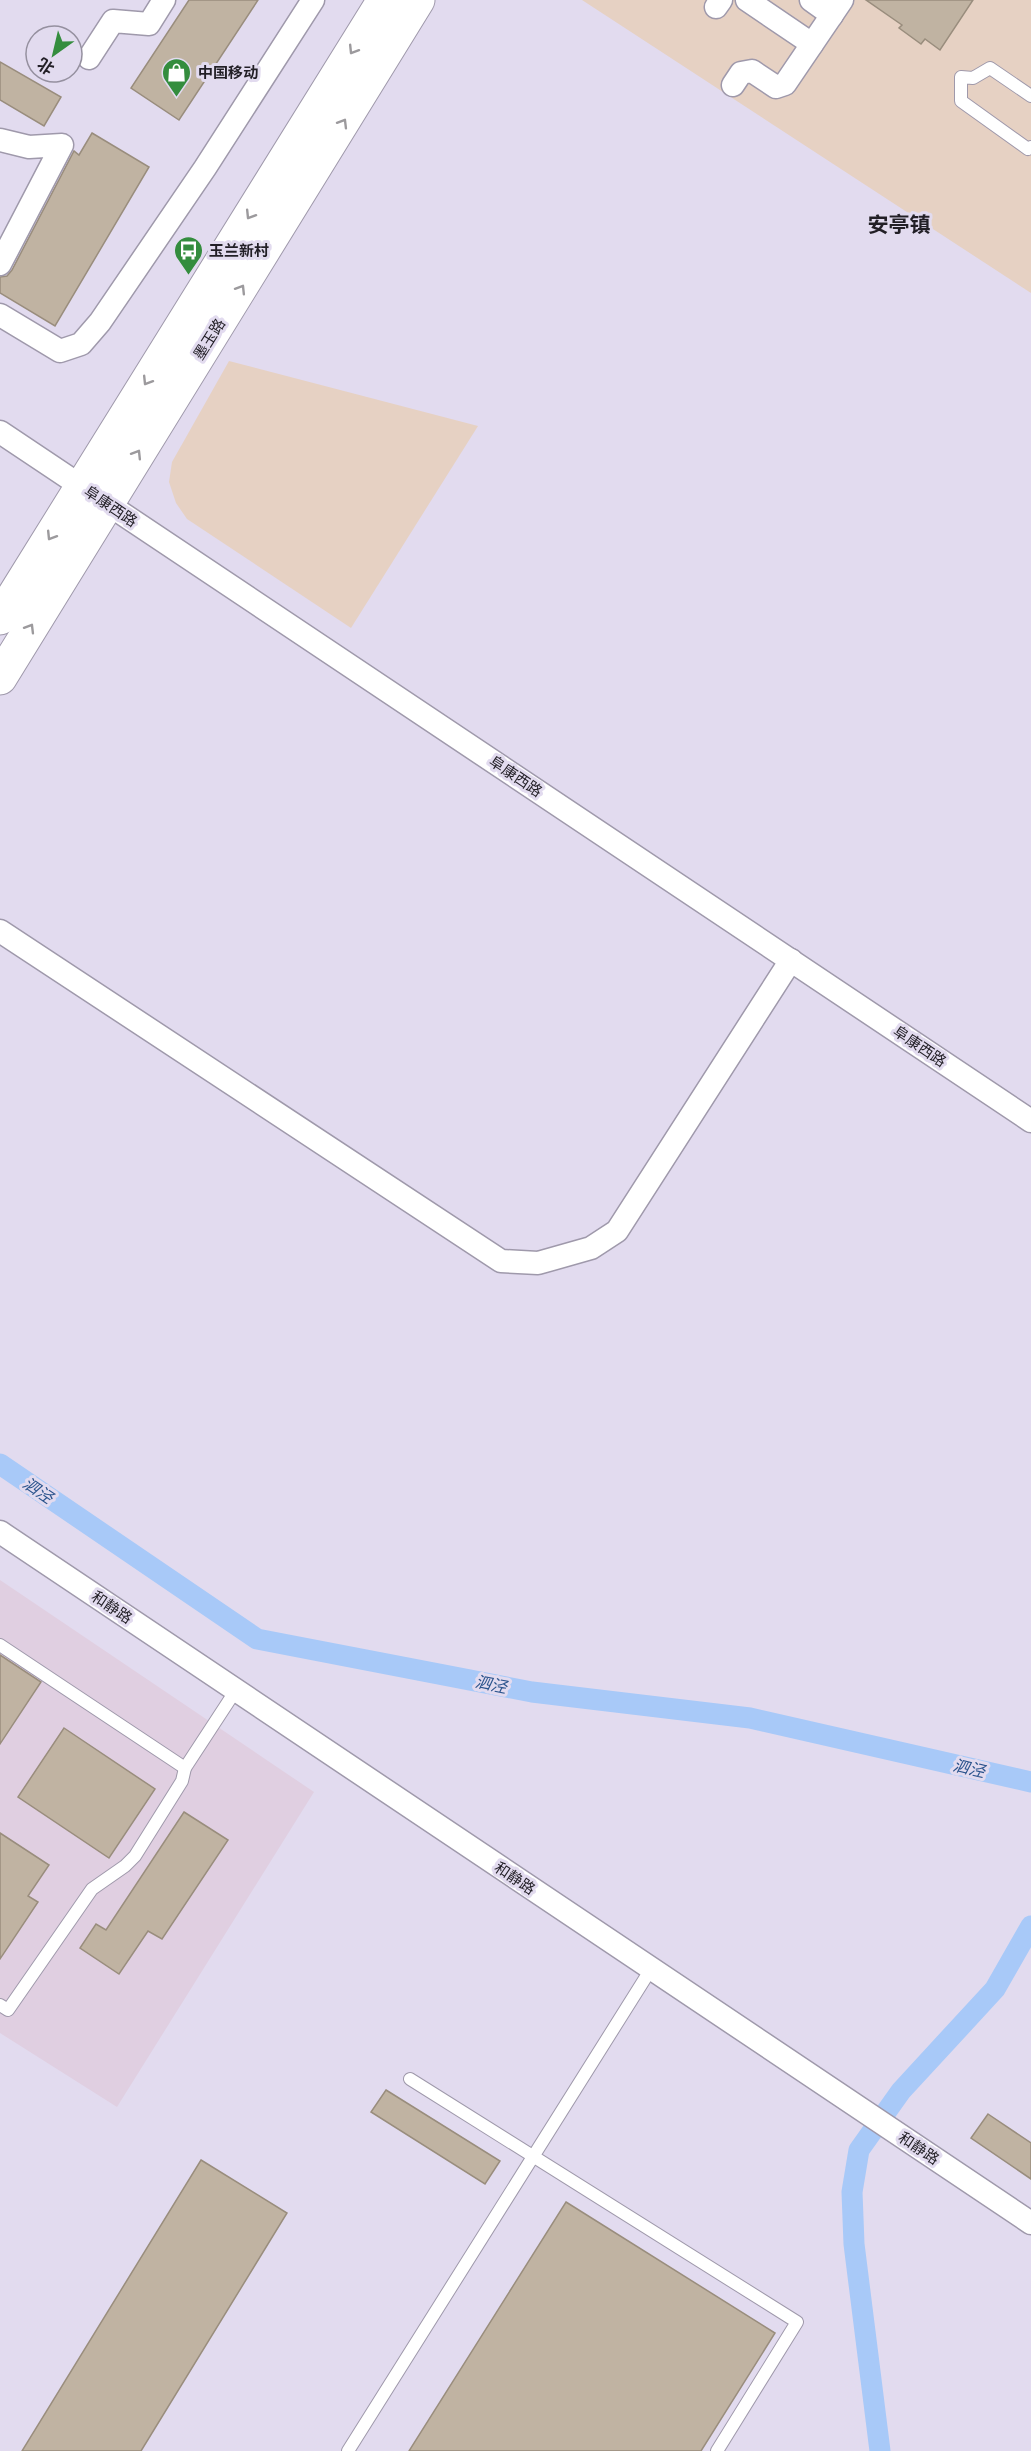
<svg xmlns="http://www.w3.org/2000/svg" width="1031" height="2451" viewBox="0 0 1031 2451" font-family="'IBM Plex Serif','Noto Sans SC',serif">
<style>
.commercial{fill:#e6d1c3}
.medical{fill:#e0cfe1}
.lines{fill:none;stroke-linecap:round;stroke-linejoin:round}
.canal{stroke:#a8c9f8;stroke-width:21}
.building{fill:#c0b3a2;stroke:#998d7d;stroke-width:1.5}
.lane-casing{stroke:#9f99ab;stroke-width:14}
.street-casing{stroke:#9f99ab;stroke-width:25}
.primary-casing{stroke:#9f99ab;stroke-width:35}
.lane{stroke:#fff;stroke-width:12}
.street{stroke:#fff;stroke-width:22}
.primary{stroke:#fff;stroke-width:33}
.oneway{stroke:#9c9a9d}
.labels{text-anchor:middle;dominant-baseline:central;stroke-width:6;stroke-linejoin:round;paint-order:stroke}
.poi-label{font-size:15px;font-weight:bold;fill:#221f26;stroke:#e2dbef;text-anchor:start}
.street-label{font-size:15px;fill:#221f26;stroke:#e2dbef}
.water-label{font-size:16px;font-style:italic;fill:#2a538c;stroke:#e2dbef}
.district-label{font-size:21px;font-weight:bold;fill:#221f26;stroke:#e2dbef}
</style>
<rect width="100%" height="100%" fill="#e2dbef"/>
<g class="commercial">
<path d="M582,0h449v293z"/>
<path d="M229,361l249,65 -127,202 -164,-109 -11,-16 -7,-21 3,-20z"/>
</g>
<path class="medical" d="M0,1580l314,212 -197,315 -117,-74z"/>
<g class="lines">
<g class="canal">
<path d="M0,1464l257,175 275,53 218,26 281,64"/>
<path d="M880,2451l-26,-207 -2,-52 7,-42 42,-59 94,-102 36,-63"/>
</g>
</g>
<g class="building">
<path d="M189,0h69l-79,120 -48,-32z"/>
<path d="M866,0h107l-33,50 -15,-11 -4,5 -22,-16 3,-3z"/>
<path d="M0,62l61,35 -17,29 -44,-26z"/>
<path d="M92,133l57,34 -94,159 -55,-33v-16l7,-1 5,-6 62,-119 5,4z"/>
<path d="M0,1655l41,27 -41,62z"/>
<path d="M64,1728l91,61 -46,69 -91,-61z"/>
<path d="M184,1812l44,28 -66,99 -14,-8 -29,43 -39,-26 16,-24 10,6z"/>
<path d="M0,1833l49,32 -21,31 10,6 -38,57z"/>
<path d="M386,2090l114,71 -15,23 -114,-72z"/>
<path d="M988,2114l43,29v36l-60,-41z"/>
<path d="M201,2160l86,53 -146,238h-119z"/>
<path d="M566,2202l209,131 -74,118h-292z"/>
</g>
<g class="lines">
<defs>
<g id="lane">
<path d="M1031,96l-41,-28 -17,10 -12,-1v24l67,48 3,-2"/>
<path d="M0,1645l185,123"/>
<path d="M0,2005l8,5 84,-121 33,-23 10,-10 47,-75 3,-13 51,-78"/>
<path d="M410,2079l387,243 -80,129"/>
<path d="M348,2451l303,-482"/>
</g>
<g id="street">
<path d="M747,0l65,44"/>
<path d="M811,0l21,15"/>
<path d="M716,7l5,-7"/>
<path d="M89,58l24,-37 36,3 15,-24"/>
<path d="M733,85l8,-12 11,-2 24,16 9,-3 57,-84"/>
<path d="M0,140l29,7 33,-2 -62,119"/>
<path d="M0,315l60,36 21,-7 19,-22 105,-154 108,-168"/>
<path d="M0,432l1031,689"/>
<path d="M0,931l501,330 37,2 53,-15 26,-17 174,-271"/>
<path d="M0,1532l1031,691"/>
</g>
<g id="primary">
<path d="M0,618l384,-618"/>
<path d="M0,678l418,-678"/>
</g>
</defs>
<use href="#lane" class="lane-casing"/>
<use href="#street" class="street-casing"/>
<use href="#primary" class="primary-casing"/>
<use href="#lane" class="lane"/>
<use href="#street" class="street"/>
<use href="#primary" class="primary"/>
</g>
<defs><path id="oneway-chevron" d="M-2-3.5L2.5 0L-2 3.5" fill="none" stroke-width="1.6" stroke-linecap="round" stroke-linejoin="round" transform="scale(1.5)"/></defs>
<g class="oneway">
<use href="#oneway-chevron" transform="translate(353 50) rotate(122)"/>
<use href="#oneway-chevron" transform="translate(343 123) rotate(-59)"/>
<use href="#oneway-chevron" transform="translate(250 215) rotate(122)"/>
<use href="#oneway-chevron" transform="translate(241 289) rotate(-58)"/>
<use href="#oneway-chevron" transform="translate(147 381) rotate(122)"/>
<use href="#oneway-chevron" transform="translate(137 454) rotate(-58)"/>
<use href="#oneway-chevron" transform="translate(51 536) rotate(122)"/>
<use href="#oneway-chevron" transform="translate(30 628) rotate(-59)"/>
</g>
<defs>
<symbol id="shop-pin" viewBox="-11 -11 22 30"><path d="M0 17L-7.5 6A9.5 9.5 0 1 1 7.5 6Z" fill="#348d3e" stroke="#e2dbef"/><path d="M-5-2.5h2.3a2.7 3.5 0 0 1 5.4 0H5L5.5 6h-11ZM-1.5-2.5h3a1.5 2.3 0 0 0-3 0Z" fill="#fff"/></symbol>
<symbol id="bus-pin" viewBox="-11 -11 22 30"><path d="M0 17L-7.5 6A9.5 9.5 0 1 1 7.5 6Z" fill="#348d3e" stroke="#e2dbef"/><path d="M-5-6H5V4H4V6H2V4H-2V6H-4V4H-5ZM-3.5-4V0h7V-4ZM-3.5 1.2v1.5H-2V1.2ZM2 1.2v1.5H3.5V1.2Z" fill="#fff"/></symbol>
</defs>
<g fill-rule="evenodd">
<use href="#shop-pin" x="160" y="56" width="33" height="45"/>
<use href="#bus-pin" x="172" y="234" width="33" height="45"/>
</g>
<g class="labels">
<g class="poi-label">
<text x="198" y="72">中国移动</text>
<text x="209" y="250">玉兰新村</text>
</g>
<g class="street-label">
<text transform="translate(209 339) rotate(-58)">墨玉路</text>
<text transform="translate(111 506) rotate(34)">阜康西路</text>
<text transform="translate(516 776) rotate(34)">阜康西路</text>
<text transform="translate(920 1046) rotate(34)">阜康西路</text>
<text transform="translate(112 1607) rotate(34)">和静路</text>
<text transform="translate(515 1878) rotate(34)">和静路</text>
<text transform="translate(919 2148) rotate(34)">和静路</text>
</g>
<g class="water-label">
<text transform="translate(38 1490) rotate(34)">泗泾</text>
<text transform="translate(491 1684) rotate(11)">泗泾</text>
<text transform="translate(969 1768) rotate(13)">泗泾</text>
</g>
<g class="district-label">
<text x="899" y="224">安亭镇</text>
</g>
</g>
<g transform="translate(54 54) rotate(214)"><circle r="28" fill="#e2dbef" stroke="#95909f" stroke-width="1.5"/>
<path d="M0-4.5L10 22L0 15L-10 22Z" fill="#348d3e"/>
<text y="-9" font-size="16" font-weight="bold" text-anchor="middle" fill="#221f26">北</text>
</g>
</svg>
